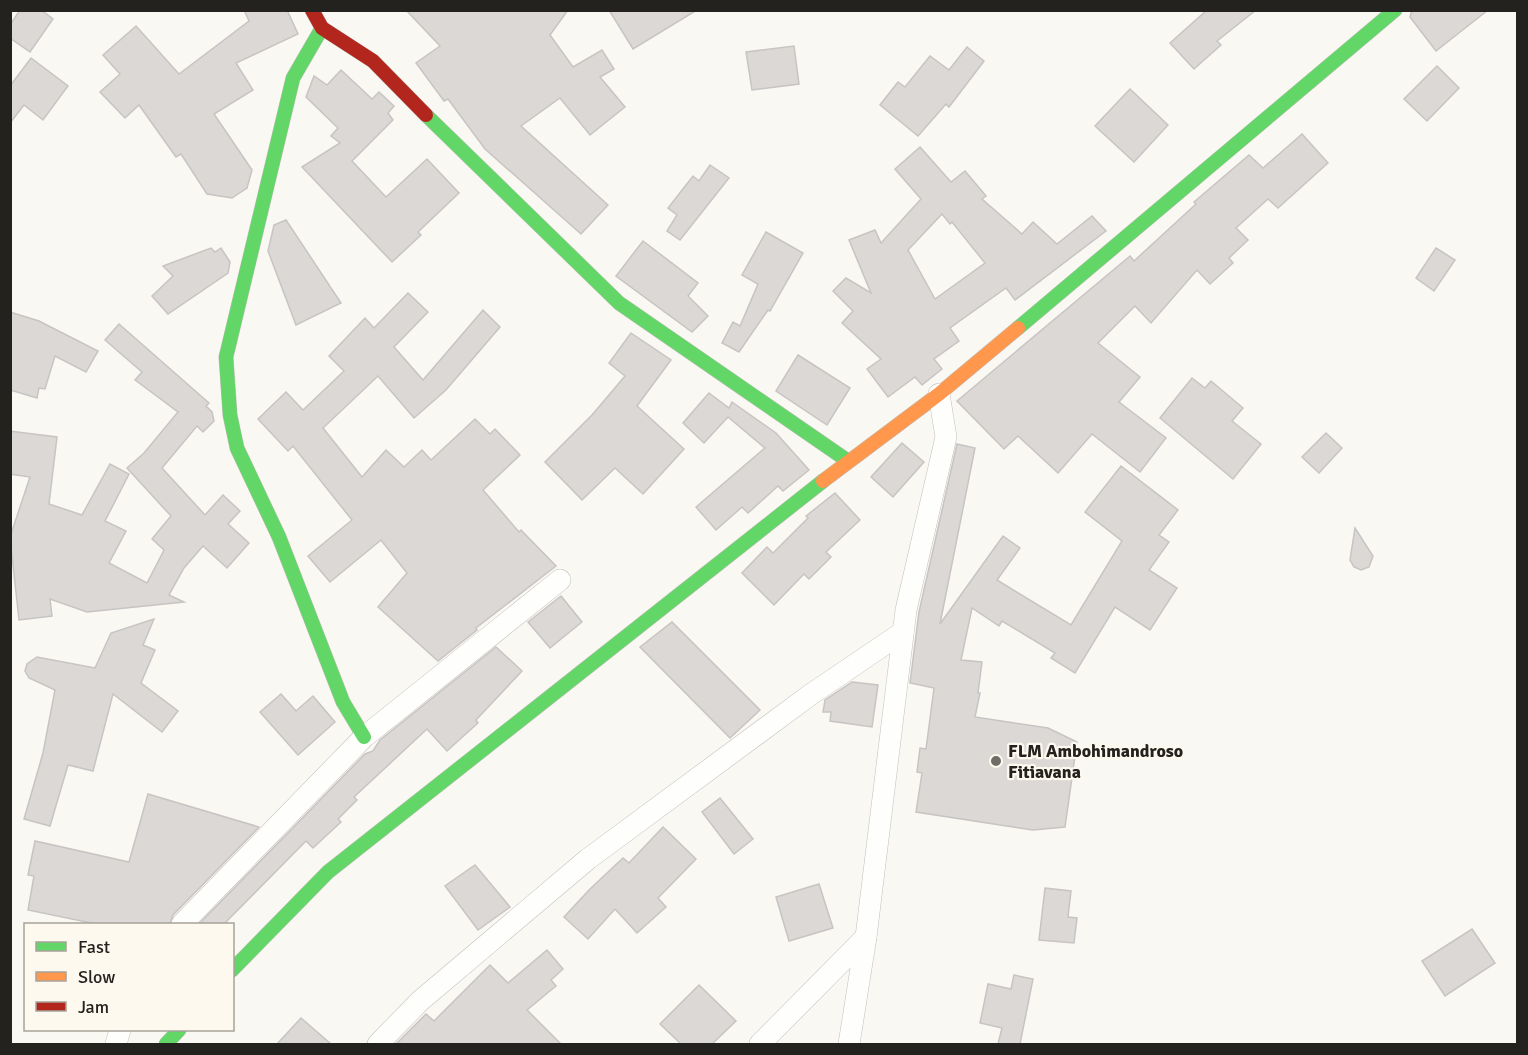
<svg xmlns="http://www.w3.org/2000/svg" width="1528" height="1055" viewBox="0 0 1528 1055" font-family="Signika,sans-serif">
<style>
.building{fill:#dbd8d6;stroke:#c7c4c3;stroke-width:1.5;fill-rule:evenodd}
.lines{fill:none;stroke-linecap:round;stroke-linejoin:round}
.street-casing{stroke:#c1bfbb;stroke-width:22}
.fast-casing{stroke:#c1bfbb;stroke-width:15}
.slow-casing{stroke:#c1bfbb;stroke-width:15}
.jam-casing{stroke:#c1bfbb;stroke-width:15}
.street{stroke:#fefefd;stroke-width:21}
.fast{stroke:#63d668;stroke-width:14}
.slow{stroke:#ff974d;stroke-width:14}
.jam{stroke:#b3261e;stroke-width:14}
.poi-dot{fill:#6f6d68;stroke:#fef9ee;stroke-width:2}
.labels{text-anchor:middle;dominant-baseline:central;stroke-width:4.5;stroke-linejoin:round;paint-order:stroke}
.poi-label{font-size:18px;font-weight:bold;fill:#24221e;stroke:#fef9ee;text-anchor:start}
</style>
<rect width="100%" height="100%" fill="#faf8f2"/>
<g class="building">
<path d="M20,10h21l12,9 -23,33 -20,-14v-13z"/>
<path d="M244,10h43l11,24 -62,29 17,27 -39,24 38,56 -5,18 -15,10 -25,-4 -26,-40 -5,3 -37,-52 -14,13 -25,-26 20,-18 -17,-19 33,-29 43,48 70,-53z"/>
<path d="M406,10h162l-18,25 23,32 29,-17 12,19 -14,8 25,30 -35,28 -30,-37 -39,28 87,79 -27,29 -96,-85 -37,-50 -4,2 -28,-38 24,-17z"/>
<path d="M609,10h88l-64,39z"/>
<path d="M1207,10h49l-39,31 4,4 -27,24 -24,-26z"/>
<path d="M1412,10h76l-52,41 -26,-34z"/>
<path d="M794,46l5,38 -47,6 -6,-38z"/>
<path d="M967,47l17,14 -35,46 -3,-3 -28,32 -38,-31 18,-23 7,5 25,-31 19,14z"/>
<path d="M31,58l37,28 -25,34 -19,-15 -14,18v-37z"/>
<path d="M1437,66l22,22 -32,33 -23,-22z"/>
<path d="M341,70l31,29 7,-7 15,14 -6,7 5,7 -41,41 34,36 41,-38 32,34 -41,39 3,3 -29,27 -90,-95 38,-24 -9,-7 7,-8 -32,-31 8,-21 13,9z"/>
<path d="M1130,89l38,36 -34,37 -39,-36z"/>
<path d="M1302,134l26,29 -50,45 -10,-9 -32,29 12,12 -19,18 4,5 -23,21 -13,-14 -46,53 -16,-17 -37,37 42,34 -21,25 47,36 -26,34 -48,-38 -34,39 -40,-37 -14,13 -47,-48 173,-145 4,5 62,-57 -2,-2 55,-47 14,13z"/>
<path d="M920,147l31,35 14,-11 21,25 -4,3 40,35 11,-12 24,22 35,-28 14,15 -91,69 -9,-12 -56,40 9,13 -25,18 8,10 -20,16 -7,-8 -27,20 -21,-28 14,-10 -39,-36 11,-12 -20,-20 13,-13 25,15 -22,-53 26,-10 6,13 40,-44 -26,-30zM942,214l8,10 2,-2 33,41 -50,36 -27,-49z"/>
<path d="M710,165l19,13 -49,62 -13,-9 10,-16 -9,-7 25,-32 6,5z"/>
<path d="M286,220l55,83 -45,22 -28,-74 6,-26z"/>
<path d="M766,232l37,21 -33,58 -2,-1 -29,42 -17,-9 11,-21 7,4 18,-42 -16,-9z"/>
<path d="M643,241l55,42 -10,13 20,20 -16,16 -76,-56z"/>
<path d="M211,248l4,4 6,-4 9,14 -2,11 -60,41 -16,-18 21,-20 -10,-10z"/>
<path d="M1436,248l19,12 -21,31 -18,-13z"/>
<path d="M408,293l20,19 -34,35 29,33 60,-70 17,17 -54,63 -32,28 -36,-42 -55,52 39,49 24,-27 18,17 18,-17 9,10 44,-41 15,15 5,-5 25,26 -37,35 36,42 2,-2 35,36 -80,62 1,2 -39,31 -60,-54 29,-34 -26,-33 -51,42 -22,-26 44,-36 -59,-74 -5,5 -30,-32 28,-27 17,18 41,-39 -15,-15 36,-38 9,10z"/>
<path d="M10,312l29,9 59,30 -12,21 -31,-16 -10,33 -6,-1 -2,10 -27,-8z"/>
<path d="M119,324l90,79 -3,3 6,6 2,9 -11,11 -6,-6 -35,42 43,47 18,-20 17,16 -12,13 21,19 -22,25 -24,-22 -19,22 -15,27 15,7 -97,10 -37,-13 2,17 -33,4 -9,-83 20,-60 -20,-3v-43l47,6 -8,67 33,11 28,-51 19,10 -24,47 21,10 -17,32 38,20 17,-33 -12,-11 19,-23 -44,-48 17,-15 34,-41 -43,-32 7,-8 -37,-32z"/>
<path d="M631,333l40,27 -34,46 47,43 -41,45 -28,-26 -33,32 -37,-38 47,-47 33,-39 -16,-13z"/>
<path d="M798,355l52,33 -23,37 -51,-34z"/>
<path d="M1192,378l13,10 6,-7 32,27 -11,13 29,23 -28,35 -73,-61z"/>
<path d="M709,393l20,15 3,-6 44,31 33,37 -26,21 -5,-5 -30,27 -6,-6 -26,23 -20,-23 69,-59 -37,-31 -24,26 -21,-20z"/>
<path d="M1326,433l16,15 -23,25 -17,-16z"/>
<path d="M902,443l22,19 -31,35 -22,-20z"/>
<path d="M957,444l18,4 -35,176 63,-88 17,12 -23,32 74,45 51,-84 -37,-29 36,-46 57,44 -19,25 10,7 -20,28 28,18 -27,42 -35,-23 -40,66 -24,-15 4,-5 -53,-32 -3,5 -27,-18 -11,52 21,2 -4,31h2l-5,24 73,11 29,14 -12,85 -32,3 -117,-18 6,-39 -5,-1 3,-24 6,1 8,-61 -24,-5 9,-71z"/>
<path d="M835,493l25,27 -34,32 5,5 -22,22 -5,-5 -30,31 -32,-32 25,-26 6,6 35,-35 -2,-2z"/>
<path d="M1355,528l18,28 -4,11 -8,3 -7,-3 -4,-7z"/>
<path d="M561,596l21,26 -32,26 -22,-26z"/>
<path d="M154,619l-11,26 12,5 -14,33 37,28 -16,21 -49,-38 -20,77 -25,-6 -18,61 -26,-7 19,-66 12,-63 -26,-12 -4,-7 2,-7 10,-7 58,11 16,-35z"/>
<path d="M672,622l88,88 -30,28 -90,-91z"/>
<path d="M496,647l26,24 -46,49 2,3 -31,28 -20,-22 -73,68 3,3 -19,19 3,3 -28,26 -7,-7 -82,83h-25l166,-170 8,-3 7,-11z"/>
<path d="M852,682l26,3 -6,42 -42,-6 1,-9h-8l2,-12z"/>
<path d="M281,694l15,17 17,-15 22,26 -37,33 -38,-43z"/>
<path d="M148,794l111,33 -86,88 -3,9h-74l-68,-14 6,-34 -6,-1 7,-34 94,21z"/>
<path d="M720,798l33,41 -19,15 -32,-42z"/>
<path d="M663,827l33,32 -38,39 8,9 -29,26 -22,-24 -27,30 -24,-22 26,-28 33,-31 6,5z"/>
<path d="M475,865l35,42 -32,23 -33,-44z"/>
<path d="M819,884l14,44 -44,13 -13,-44z"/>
<path d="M1045,888l26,3 -3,26 9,1 -3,25 -35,-3z"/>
<path d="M1472,929l23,34 -50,33 -23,-35z"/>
<path d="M547,950l16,19 -12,11 5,6 -29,24 34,34h-165l30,-30 8,7 56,-56 18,18z"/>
<path d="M1014,975l19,4 -13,65h-22l4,-16 -22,-5 8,-39 23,5z"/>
<path d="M699,985l37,36 -24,23h-31l-21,-20z"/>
<path d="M301,1018l30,26h-54z"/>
</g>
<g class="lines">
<defs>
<g id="street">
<path d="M182,924l182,-187 196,-157"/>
<path d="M116,1044l4,-14"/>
<path d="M378,1044l42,-43 168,-142 222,-164 93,-63"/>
<path d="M760,1044l106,-107"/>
<path d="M849,1044l17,-107 40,-327 40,-173 -7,-43"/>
</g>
<g id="fast">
<path d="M322,28l-29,50 -67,279 4,58 7,33 42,89 64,165 21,35"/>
<path d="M426,115l193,188 229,158"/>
<path d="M1018,328l377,-318"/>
<path d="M232,970l96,-98 495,-391"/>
<path d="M166,1044l13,-14"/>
</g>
<path id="slow" d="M823,481l116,-87 79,-66"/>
<path id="jam" d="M312,10l10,18 51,33 53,54"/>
</defs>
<use href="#street" class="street-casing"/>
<use href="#fast" class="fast-casing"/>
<use href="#slow" class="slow-casing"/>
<use href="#jam" class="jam-casing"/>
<use href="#street" class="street"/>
<use href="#fast" class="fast"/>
<use href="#slow" class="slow"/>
<use href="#jam" class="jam"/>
</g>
<circle class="poi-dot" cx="996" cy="761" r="6"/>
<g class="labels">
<g class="poi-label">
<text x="1008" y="751">FLM Ambohimandroso<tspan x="1008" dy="21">Fitiavana</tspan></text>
</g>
</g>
<rect width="1528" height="1055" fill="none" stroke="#24221e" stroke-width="24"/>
<rect x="24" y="923" width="210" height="108" fill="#fef9ee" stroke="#a7a39b" stroke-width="1.5"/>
<rect x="36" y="942" width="30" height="9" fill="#63d668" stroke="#a7a39b" stroke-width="1.5"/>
<text x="78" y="953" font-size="18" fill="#24221e">Fast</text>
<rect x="36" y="972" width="30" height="9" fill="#ff974d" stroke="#a7a39b" stroke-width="1.5"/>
<text x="78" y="983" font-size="18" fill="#24221e">Slow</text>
<rect x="36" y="1002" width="30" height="9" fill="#b3261e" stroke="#a7a39b" stroke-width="1.5"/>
<text x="78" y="1013" font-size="18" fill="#24221e">Jam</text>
</svg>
